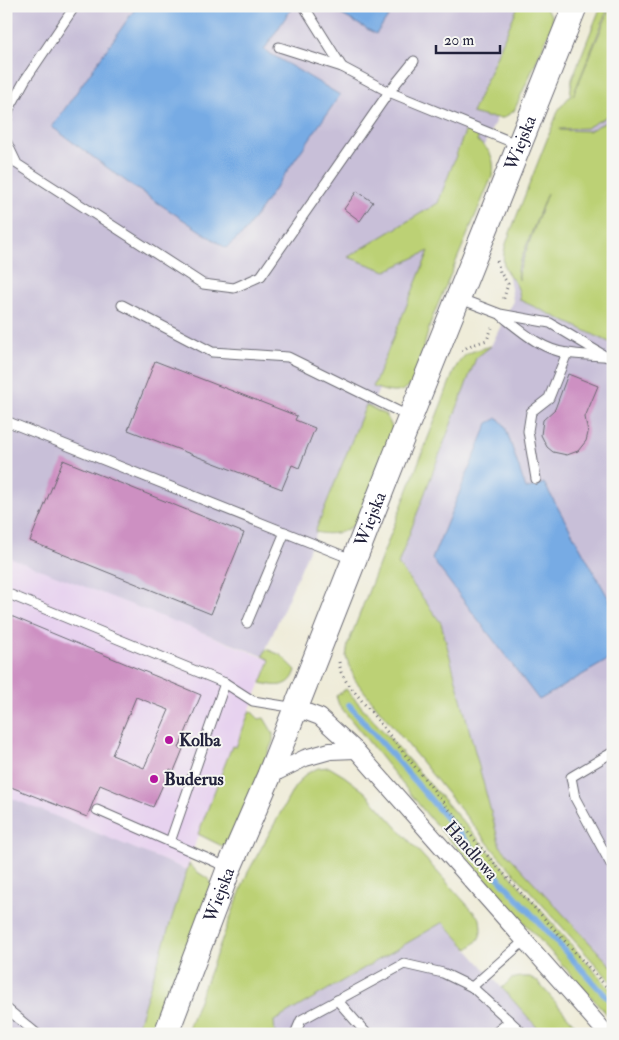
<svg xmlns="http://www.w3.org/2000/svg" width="619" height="1040" viewBox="0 0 619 1040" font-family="'IM FELL Double Pica',serif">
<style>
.built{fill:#e7d2ef}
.industrial{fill:#c8bfd8}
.green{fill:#bcd175;stroke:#6f7a58;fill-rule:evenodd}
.water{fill:#77abe4;stroke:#4c6690}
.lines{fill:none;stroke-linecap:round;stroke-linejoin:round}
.stream{stroke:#77abe4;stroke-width:6}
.building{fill:#cd90c2;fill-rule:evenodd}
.lane-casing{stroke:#6a6972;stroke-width:11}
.street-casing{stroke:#6a6972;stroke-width:18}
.secondary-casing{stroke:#6a6972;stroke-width:26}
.path{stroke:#6a6972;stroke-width:3;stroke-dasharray:1 4;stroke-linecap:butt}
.lane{stroke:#fff;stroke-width:9}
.street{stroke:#fff;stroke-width:16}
.secondary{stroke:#fff;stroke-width:24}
.poi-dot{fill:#b5179e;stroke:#f6f6f2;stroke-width:2}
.labels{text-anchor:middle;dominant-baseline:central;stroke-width:4;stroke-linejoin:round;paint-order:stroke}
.street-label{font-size:18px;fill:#22223b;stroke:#f6f6f2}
.poi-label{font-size:18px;font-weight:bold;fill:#22223b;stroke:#f6f6f2;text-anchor:start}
</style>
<rect width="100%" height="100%" fill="#f6f6f2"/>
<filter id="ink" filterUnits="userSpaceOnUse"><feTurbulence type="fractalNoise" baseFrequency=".02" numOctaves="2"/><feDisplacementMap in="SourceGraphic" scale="10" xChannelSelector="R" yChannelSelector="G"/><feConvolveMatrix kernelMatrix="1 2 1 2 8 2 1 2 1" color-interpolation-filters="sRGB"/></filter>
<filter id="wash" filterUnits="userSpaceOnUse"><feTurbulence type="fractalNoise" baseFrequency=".0096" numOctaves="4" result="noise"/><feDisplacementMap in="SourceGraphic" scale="20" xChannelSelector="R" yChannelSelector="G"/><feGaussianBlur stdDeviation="1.12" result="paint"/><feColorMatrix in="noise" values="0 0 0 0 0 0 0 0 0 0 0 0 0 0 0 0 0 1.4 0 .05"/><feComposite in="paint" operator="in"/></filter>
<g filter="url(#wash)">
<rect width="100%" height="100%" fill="#efecd9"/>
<path class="built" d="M6,552l264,108 -20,49 18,20 -46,116 -24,-10 -11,35 -181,-73z"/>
<g class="industrial">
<path d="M6,6h538l-43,102 -238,548 -257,-100z"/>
<path d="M613,113v855l-113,-122 -59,-223 -43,-59 78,-206 15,-12 22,-45 -6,-36 54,-136 25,-1z"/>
<path d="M6,796l181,74 -48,164h-133z"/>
<path d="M443,922l100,112h-269v-13z"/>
</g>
<g class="green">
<path d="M518,6h26l8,10 1,8 -39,87 -11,7 -17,-1 -14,-4z"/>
<path d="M601,6h8l-36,90 38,-90h2v107l-27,15 -26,1v1l29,1 24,-13v226l-93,-44c-1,-29 -27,-21 -12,-62l51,-129 11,-13 2,-17zM547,193l-28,78v9l-2,-10z"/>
<path d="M466,129l13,7 -2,5c13,8 18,17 16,33l-62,147 -16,58c-13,18 -24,14 -42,8l56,-136 -43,20 -38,-14 90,-54z"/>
<path d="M491,346l-15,12 -78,206 43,59 59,223 113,122v16l-117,-131 -141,-173 -9,-23 2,-13 106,-273c10,-20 17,-19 37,-25z"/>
<path d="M366,405l20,10 8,16 -36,91c-14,11 -26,14 -43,10z"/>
<path d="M266,649l15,6 15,15c-5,18 -19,17 -35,13l9,-23 -7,-4z"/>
<path d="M346,689l267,303v29l-184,-204 -90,-112 -3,-9z"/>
<path d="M250,710l9,9 5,-1 9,15v8l-45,106 -6,-1 -24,-12 34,-88 4,1z"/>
<path d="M329,767l15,9 21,16 115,127c2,17 2,19 -12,30l-25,-27 -169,99 1,13h-89l61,-160 47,-86 12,-14 12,-6z"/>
<path d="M189,864c4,3 6,7 10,9 11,7 14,7 12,21l-57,140h-19z"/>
<path d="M520,977h10l7,4 46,53h-40l-41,-46 9,-9z"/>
</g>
<g class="water">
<path d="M137,6h156l-29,44 76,45 -96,138 -18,15 -95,-63 -79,-58z"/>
<path d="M326,6h70l-20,28z"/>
<path d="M498,418l7,8 21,63 18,-6 69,123v51l-74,43 -107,-141 56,-136z"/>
</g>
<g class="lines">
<path class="stream" d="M349,705l137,159 127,140"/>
</g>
<g id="blocks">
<g class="building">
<path d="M357,191l16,11 -13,19 -16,-12z"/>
<path d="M155,361l142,55 -2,4 20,8 -16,40 -7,-3 -10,24 -154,-59z"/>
<path d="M568,374l30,12 -13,31 3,16 -2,8 -8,10 -11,4 -14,-3 -6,-5 -6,-12 2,-15 12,-11z"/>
<path d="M63,460l181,73 -33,81 -181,-73z"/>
<path d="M6,614l195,81 -22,53 4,1 -4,10 -5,12 -4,-2 -17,38 -53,-22 -13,32 -81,-32zM136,697l33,13 -25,58 -32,-13z"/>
</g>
</g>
</g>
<g filter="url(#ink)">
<use href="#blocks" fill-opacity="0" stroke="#6a6972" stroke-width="1"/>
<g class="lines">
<defs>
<g id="lane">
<path d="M305,8l37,59"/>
<path d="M279,47l63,20 47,25 25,-31"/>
<path d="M6,123l3,-14 16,-29 50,-74"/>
<path d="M6,141l11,23 186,120 31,4 27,-12 128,-184 130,53"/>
<path d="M458,298l42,16 50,9 55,33 8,3"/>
<path d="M122,305l90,47 76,5 122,60"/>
<path d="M502,316c19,15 40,34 65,37 12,2 24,2 36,3"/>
<path d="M6,421l348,139"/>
<path d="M536,479l-8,-48 3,-19 18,-14 18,-45"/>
<path d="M6,593l219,90 28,18 43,7"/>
<path d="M247,623l38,-91"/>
<path d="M225,683l-55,159 59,26"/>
<path d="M613,752l-42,25 4,21 38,70"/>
<path d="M97,810l73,32"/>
<path d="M472,987l52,-46"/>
<path d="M337,1000l30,34"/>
<path d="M6,1008l31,26"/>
<path d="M295,1034l6,-14 103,-56 39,9 29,14 52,47"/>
<path d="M494,1034l16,-13"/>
</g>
<g id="street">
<path d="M296,708l24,9 36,33 251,284"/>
<path d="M269,776l36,-18 25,-7 26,-1"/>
</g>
<g id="secondary">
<path id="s1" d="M166,1034l63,-166 40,-92 139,-353 167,-417"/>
</g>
</defs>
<use href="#lane" class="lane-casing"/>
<use href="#street" class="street-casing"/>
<use href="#secondary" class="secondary-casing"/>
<g class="path">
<path d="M497,261l3,11 8,12 -5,17"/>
<path d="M462,351l7,-5 18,-6 5,-12"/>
<path d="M339,662l2,10 5,9 98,122 48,58 121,133"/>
</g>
<use href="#lane" class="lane"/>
<use href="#street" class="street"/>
<use href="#secondary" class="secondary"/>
</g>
</g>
<g class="poi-dot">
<circle cx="169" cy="740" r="5"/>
<circle cx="154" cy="779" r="5"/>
</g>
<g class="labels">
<g class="street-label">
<text stroke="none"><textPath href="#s1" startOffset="959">Wiejska</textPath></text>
<text stroke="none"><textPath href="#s1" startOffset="554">Wiejska</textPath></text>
<text transform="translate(471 851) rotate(49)">Handlowa</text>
<text stroke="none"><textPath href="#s1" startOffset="149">Wiejska</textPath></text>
</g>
<g class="poi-label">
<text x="179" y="740">Kolba</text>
<text x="164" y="779">Buderus</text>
</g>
</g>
<rect width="619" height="1040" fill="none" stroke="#f6f6f2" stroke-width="25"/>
<path d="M436 45v8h64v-8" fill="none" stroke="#22223b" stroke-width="2.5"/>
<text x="444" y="45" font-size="15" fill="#22223b" stroke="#f6f6f2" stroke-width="4" paint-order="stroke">20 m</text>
</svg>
